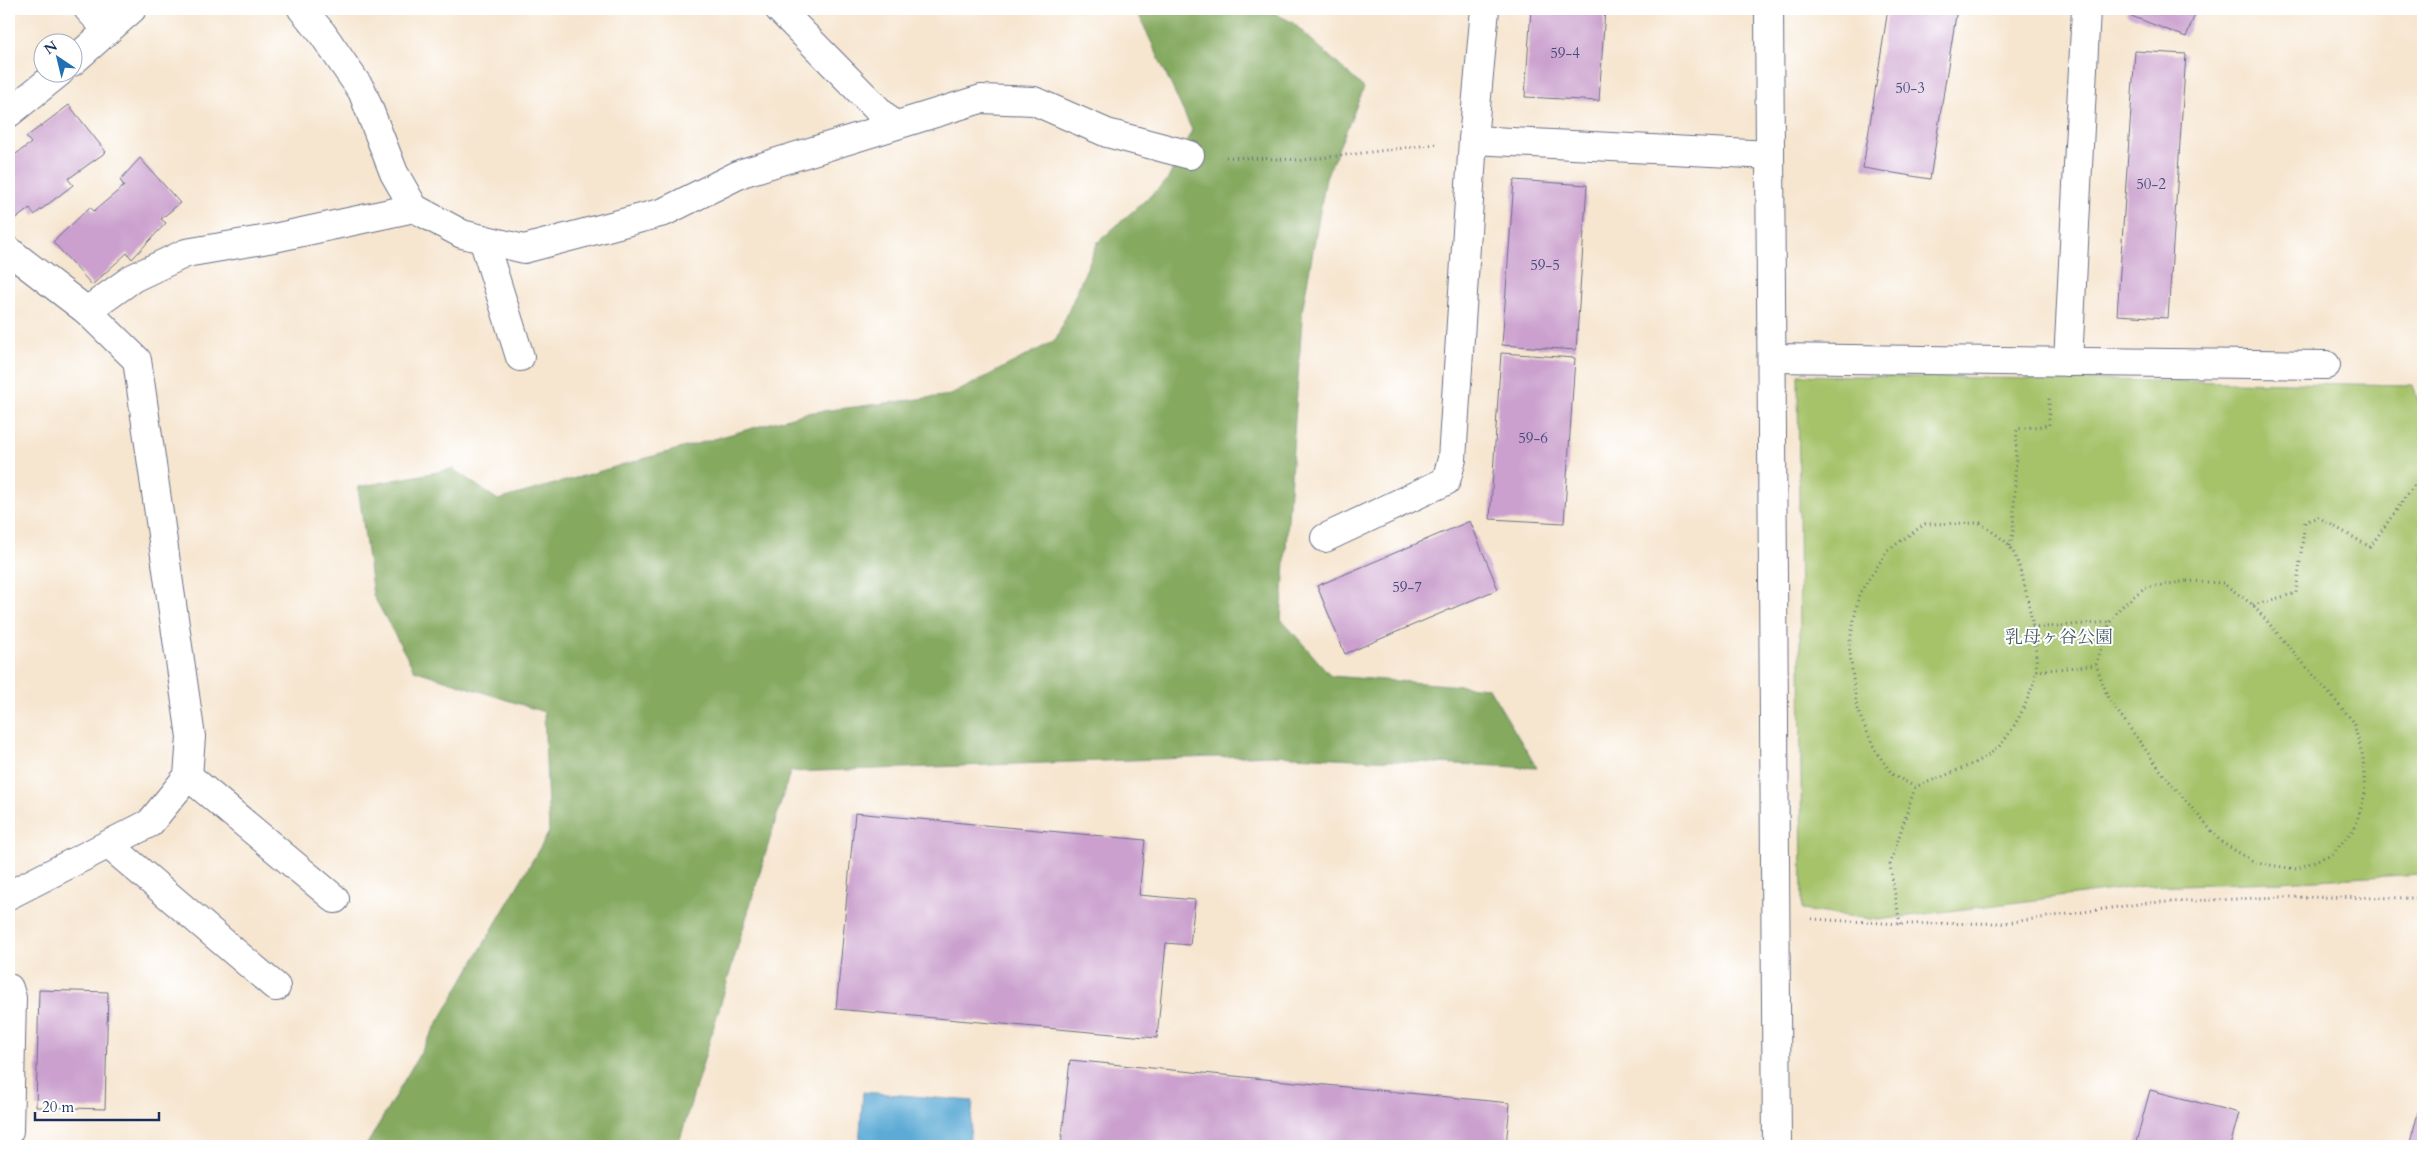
<svg xmlns="http://www.w3.org/2000/svg" width="2432" height="1155" viewBox="0 0 2432 1155" font-family="Cardo,'Noto Serif JP',serif">
<style>
.green{fill:#a6c36a;stroke:#607964}
.forest{fill:#84a95e;stroke:#506c5e}
.water{fill:#5caad5;stroke:#3c6c9a}
.building{fill:#cba0ce}
.lines{fill:none;stroke-linecap:round;stroke-linejoin:round}
.minor-casing{stroke:#686f86;stroke-width:30}
.path{stroke:#686f86;stroke-width:3;stroke-dasharray:1 4;stroke-linecap:butt}
.minor{stroke:#fff;stroke-width:28}
.labels{text-anchor:middle;dominant-baseline:central;stroke-width:4;stroke-linejoin:round;paint-order:stroke}
.number-label{font-size:15px;fill:#474b7a}
.park-label{font-size:18px;fill:#455b62;stroke:#fff}
</style>
<rect width="100%" height="100%" fill="#fff"/>
<filter id="ink" filterUnits="userSpaceOnUse"><feTurbulence type="fractalNoise" baseFrequency=".02" numOctaves="2"/><feDisplacementMap in="SourceGraphic" scale="10" xChannelSelector="R" yChannelSelector="G"/><feConvolveMatrix kernelMatrix="1 2 1 2 8 2 1 2 1" color-interpolation-filters="sRGB"/></filter>
<filter id="wash" filterUnits="userSpaceOnUse"><feTurbulence type="fractalNoise" baseFrequency=".0096" numOctaves="4" result="noise"/><feDisplacementMap in="SourceGraphic" scale="20" xChannelSelector="R" yChannelSelector="G"/><feGaussianBlur stdDeviation="1.12" result="paint"/><feColorMatrix in="noise" values="0 0 0 0 0 0 0 0 0 0 0 0 0 0 0 0 0 1.4 0 .05"/><feComposite in="paint" operator="in"/></filter>
<g filter="url(#wash)">
<rect width="100%" height="100%" fill="#f6e5cf"/>
<path class="green" d="M1798,375l615,10 10,30v459l-143,8 -136,4 -266,34 -76,-10z"/>
<path class="forest" d="M1136,9h130l26,13 72,66 -38,90 -23,128 -22,313 50,57 158,12 48,80 -264,-13 -483,17 -112,374h-312l183,-314 -5,-120 -130,-42 -41,-75 -15,-108 95,-18 45,31 308,-87 145,-18 105,-55 42,-98 69,-61 25,-51z"/>
<path class="water" d="M863,1092l110,9 -4,45h-110z"/>
<g id="blocks">
<g class="building">
<path d="M1531,9h74l-6,92 -74,-4z"/>
<path d="M1888,9h69l-27,170 -67,-11z"/>
<path d="M2128,9h69l-11,28 -60,-23z"/>
<path d="M2135,51l51,3 -18,264 -51,-3z"/>
<path d="M69,105l37,47 -38,27 5,6 -39,30 -4,-7 -21,16v-65l22,-16 -5,-6z"/>
<path d="M140,158l40,45 -19,16 5,4 -34,36 -5,-6 -35,32 -39,-43 37,-35 4,4 30,-25 -4,-6z"/>
<path d="M1514,180l73,5 -11,165 -74,-5z"/>
<path d="M1501,353l74,5 -11,165 -74,-4z"/>
<path d="M1470,521l28,68 -153,65 -28,-68z"/>
<path d="M855,813l290,27 -6,55 56,5 -5,45 -24,-2 -9,95 -321,-29z"/>
<path d="M39,990l69,2 -3,117 -69,-2z"/>
<path d="M1070,1060l440,43 -4,43h-445z"/>
<path d="M2150,1090l89,23 -9,33h-95z"/>
<path d="M2423,1095v51h-14z"/>
</g>
</g>
</g>
<g filter="url(#ink)">
<use href="#blocks" fill-opacity="0" stroke="#686f86" stroke-width="1"/>
<g class="lines">
<defs>
<g id="minor">
<path d="M88,9l20,21"/>
<path d="M302,9l20,24 40,58 32,82 20,35 48,26 62,15 140,-37 78,-39 239,-74 53,2 73,32 83,22"/>
<path d="M779,9l114,116"/>
<path d="M1769,9l8,1137"/>
<path d="M72,62l60,-53"/>
<path d="M9,113l51,-41"/>
<path d="M1473,140l297,15"/>
<path d="M483,239l37,118"/>
<path d="M9,251l78,60 50,49 54,377 -3,39 -38,47 -141,72"/>
<path d="M87,311l46,-33 53,-25 88,-15 140,-30"/>
<path d="M1772,358l554,7"/>
<path d="M2068,362l18,-353"/>
<path d="M1325,538l121,-57 6,-22 21,-319 12,-131"/>
<path d="M188,776l147,123"/>
<path d="M109,845l167,142"/>
<path d="M9,988l3,10 -3,133"/>
</g>
</defs>
<use href="#minor" class="minor-casing"/>
<g class="path">
<path d="M1226,157l77,3 135,-16"/>
<path d="M1980,523c9,7 22,14 30,24 14,17 29,102 26,125 -3,21 -25,66 -42,79 -20,15 -56,27 -79,36l-23,-13 -17,-24 -18,-41 -8,-63 10,-52 29,-44 37,-26z"/>
<path d="M2010,546l3,-13 4,-104 32,-4v-28"/>
<path d="M2187,581l36,2 30,22 100,116 10,36 2,37 -10,34 -23,26 -36,15 -40,-6 -35,-21 -57,-67 -56,-77 -12,-33 14,-43 10,-14 24,-20z"/>
<path d="M2253,605l43,-12 9,-71 13,-5 52,30 53,-74"/>
<path d="M2032,628l78,-6"/>
<path d="M2036,671l60,-6"/>
<path d="M1812,919l88,5 105,-1 141,-20 134,-6 143,1"/>
<path d="M1900,924l-10,-59 25,-78"/>
</g>
<use href="#minor" class="minor"/>
</g>
</g>
<g class="labels">
<g class="number-label">
<text x="1565" y="53">59-4</text>
<text x="1910" y="88">50-3</text>
<text x="2151" y="184">50-2</text>
<text x="1545" y="265">59-5</text>
<text x="1533" y="438">59-6</text>
<text x="1407" y="587">59-7</text>
</g>
<g class="park-label">
<text x="2059" y="637">乳母ヶ谷公園</text>
</g>
</g>
<rect width="2432" height="1155" fill="none" stroke="#fff" stroke-width="30"/>
<g transform="translate(58 58) rotate(325)"><circle r="24" fill="#ffffff" stroke="#a4acbf"/>
<path d="M0-4L9 19L0 12L-9 19Z" fill="#1f6fb2"/>
<text y="-8" font-size="14" font-weight="bold" text-anchor="middle" fill="#1b2f5e">N</text>
</g>
<path d="M35 1112v8h124v-8" fill="none" stroke="#1b2f5e" stroke-width="2.5"/>
<text x="42" y="1112" font-size="15" fill="#1b2f5e" stroke="#ffffff" stroke-width="4" paint-order="stroke">20 m</text>
</svg>
